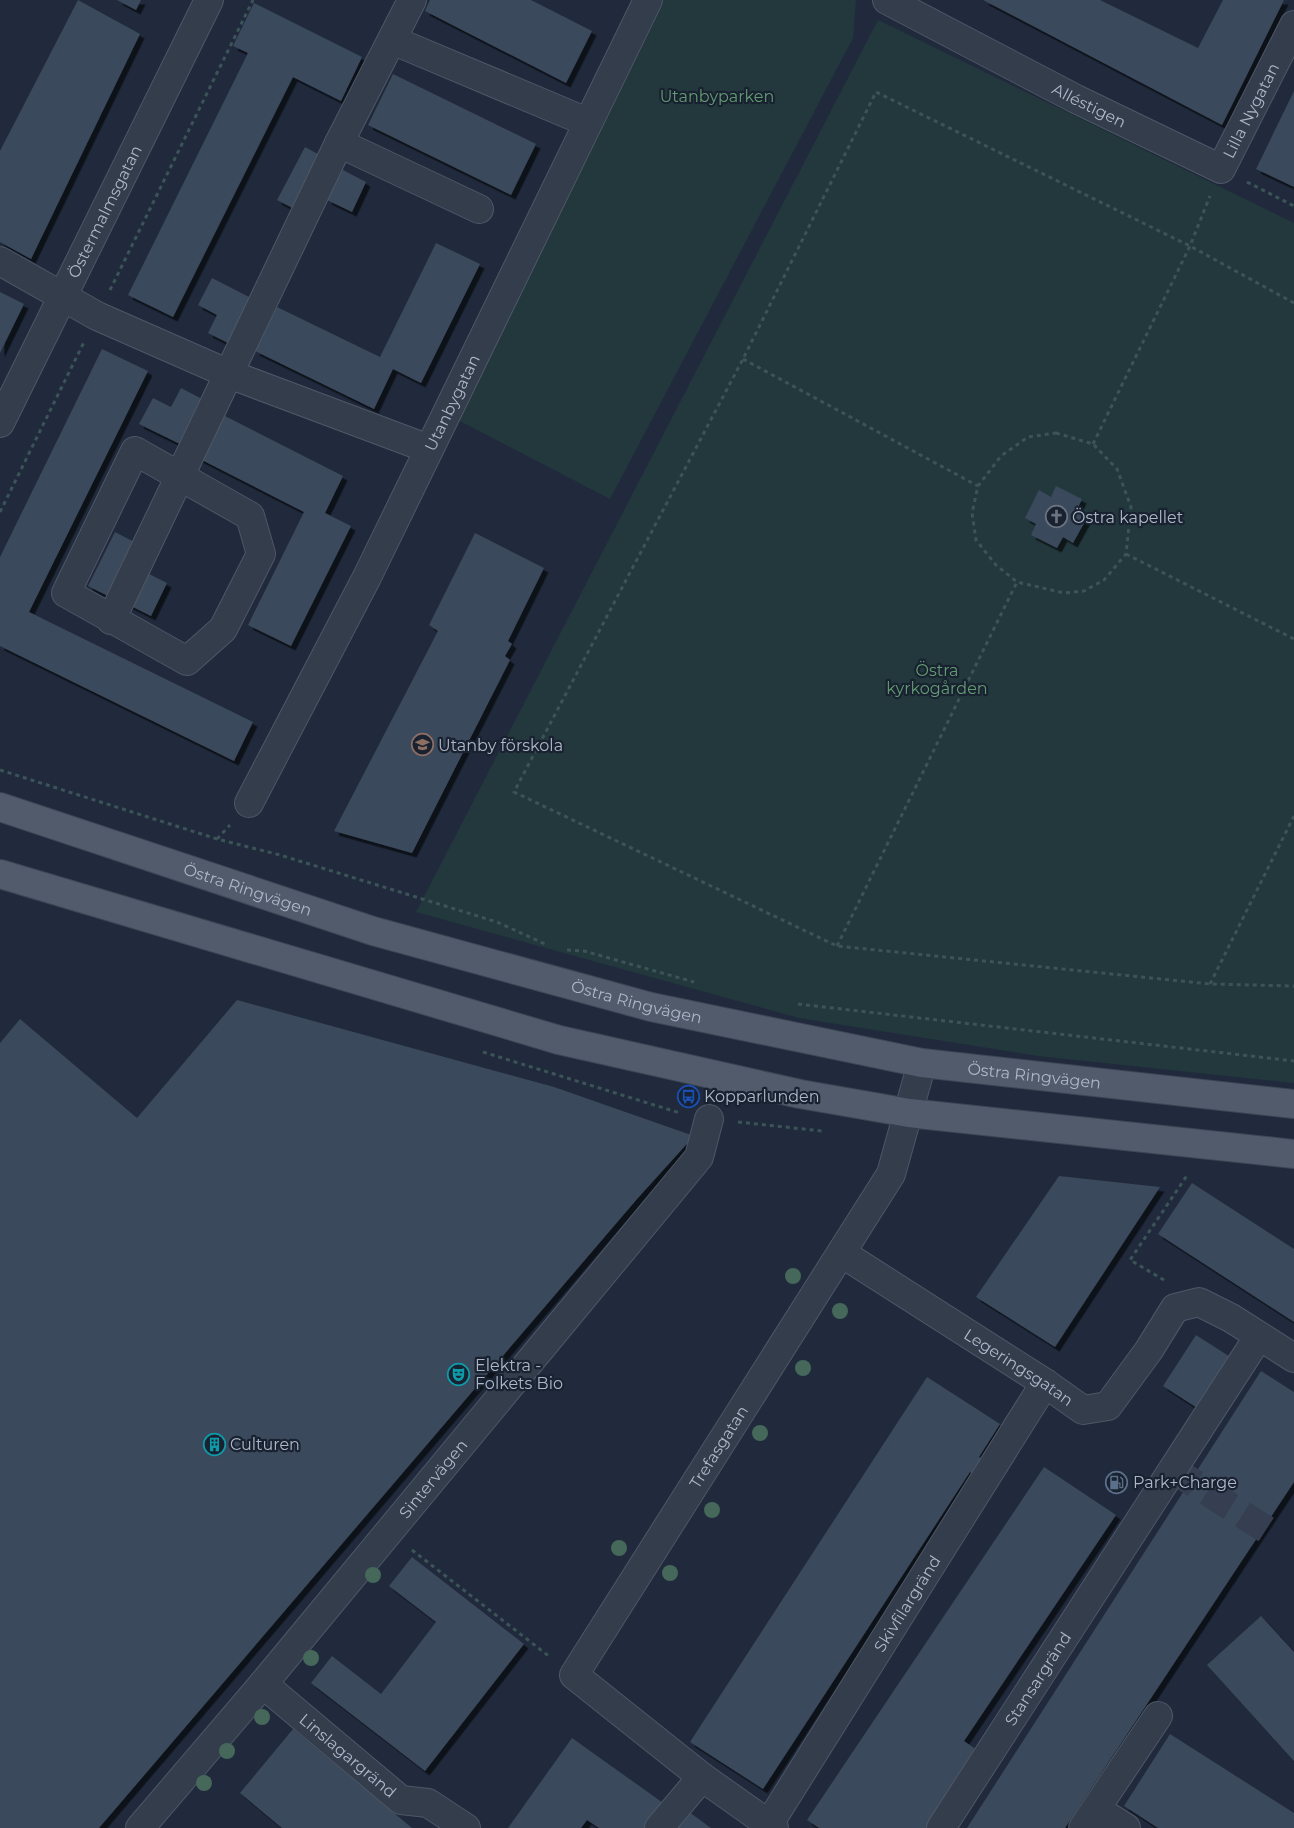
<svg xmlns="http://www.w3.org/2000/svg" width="1294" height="1828" viewBox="0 0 1294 1828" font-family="Montserrat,sans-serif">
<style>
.green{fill:#22383d}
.building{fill:#3b485b;filter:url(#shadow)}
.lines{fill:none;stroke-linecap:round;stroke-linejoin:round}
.minor-tunnel{stroke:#353f51;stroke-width:28;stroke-dasharray:28 14;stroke-linecap:butt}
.minor-casing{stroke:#4e5766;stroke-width:30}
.major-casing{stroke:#3d4655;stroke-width:30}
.path{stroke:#3c5457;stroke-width:3;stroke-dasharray:4 4;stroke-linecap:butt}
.minor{stroke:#333d4c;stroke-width:28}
.major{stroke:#515b6c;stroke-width:28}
.tree{fill:#45685a}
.labels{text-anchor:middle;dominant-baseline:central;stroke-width:4.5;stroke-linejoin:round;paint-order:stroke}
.park-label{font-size:16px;fill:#639b72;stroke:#192230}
.street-label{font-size:16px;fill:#aeb7c8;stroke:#192230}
.poi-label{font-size:16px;fill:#aeb7c8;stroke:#192230;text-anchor:start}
</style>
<defs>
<filter id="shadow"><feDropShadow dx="4.5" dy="4.5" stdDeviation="0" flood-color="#0009"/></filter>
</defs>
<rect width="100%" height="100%" fill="#202a3c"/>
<g class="green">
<path d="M659,0h197l-3,38 -243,461 -156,-81z"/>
<path d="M878,20l416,203v860l-256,-27 -239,-38 -383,-106z"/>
</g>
<g class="building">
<path d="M78,0l62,34 -109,225 -31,-17v-91z"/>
<path d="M117,0h24l-5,10z"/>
<path d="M430,0h101l61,31 -26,52 -141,-72z"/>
<path d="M983,0h117l98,48 25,-48h61l-62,125z"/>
<path d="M254,3l108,54 -21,44 -48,-24 -120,240 -45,-22 120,-242 -15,-7z"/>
<path d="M393,74l143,70 -25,51 -143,-70z"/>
<path d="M1294,91v96l-38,-18z"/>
<path d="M305,147l24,13 -27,53 -25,-13z"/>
<path d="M341,169l25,13 -14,30 -25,-12z"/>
<path d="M436,243l44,21 -59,119 -28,-14 -19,40 -119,-58 22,-44 103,50z"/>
<path d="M212,278l45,23 -23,45 -26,-13 9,-18 -19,-10z"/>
<path d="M0,292l24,12 -24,49z"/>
<path d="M102,349l46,22 -119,241 224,110 -19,39 -234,-115v-89z"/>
<path d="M181,388l25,13 -22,45 -45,-22 14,-26 18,9z"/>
<path d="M221,414l122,62 -18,37 26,13 -60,120 -43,-21 56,-113 -106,-54z"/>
<path d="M1056,486l26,13 -5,11 11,6 -15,27 -10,-6 -6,11 -26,-13 5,-11 -11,-6 14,-28 12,7z"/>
<path d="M115,532l25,13 -28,53 -24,-12z"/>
<path d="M475,533l69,35 -36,73 4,3 -7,12 5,4 -98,193 -78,-22 104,-200 -9,-6z"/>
<path d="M143,571l24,12 -16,33 -24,-12z"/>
<path d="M237,1000l317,87 140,49 -57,63 -538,629h-99v-785l20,-24 117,99z"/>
<path d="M1059,1176l101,11 -105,160 -79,-50z"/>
<path d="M1192,1183l102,66v73l-136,-88z"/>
<path d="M1196,1335l39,25 -33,51 -39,-25z"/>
<path d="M1261,1371l33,21v90l-229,346h-98z"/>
<path d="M927,1377l73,47 -21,33 10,6 -9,15 -10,-6 -207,317 -73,-47z"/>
<path d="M1044,1467l72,48 -152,226 13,9 -51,78h-107l-12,-8z"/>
<path d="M412,1557l112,87 -99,127 -114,-88 21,-27 49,38 55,-72 -47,-36z"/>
<path d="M1261,1616l33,36v109l-87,-96z"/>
<path d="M293,1729l119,99h-130l-42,-35z"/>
<path d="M1170,1734l124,79v15h-136l-34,-22z"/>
<path d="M572,1738l94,67 -17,23h-50l-12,-8 -6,8h-73z"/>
<path d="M685,1809l26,19h-40z"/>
</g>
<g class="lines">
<path class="minor-tunnel" d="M1172,1469l98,63"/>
<defs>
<g id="minor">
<path id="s1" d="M887,0l189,99 145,70 73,-144"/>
<path d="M392,40l195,82"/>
<path d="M339,143l140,66"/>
<path d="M0,261l97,55 132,58 200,75"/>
<path id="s2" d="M0,423l209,-423"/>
<path d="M135,451l115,65 11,38 -38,75 -36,32 -121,-68z"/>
<path d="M111,620l228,-477 73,-143"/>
<path id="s3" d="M249,803l118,-226 281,-577"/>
<path id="s4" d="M843,1254l202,129 38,27 25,-4 41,-56 26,-42 24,-6 32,16 63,40"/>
<path id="s5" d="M263,1684l138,116 27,3 38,25"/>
<path d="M1096,1809l30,19"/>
<path id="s6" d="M769,1824l276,-441"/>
<path id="s7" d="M140,1828l123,-144 436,-527 10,-38"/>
<path d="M659,1828l43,-51"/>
<path id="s8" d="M774,1828l-72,-51 -128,-102 317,-501 31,-111"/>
<path id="s9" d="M941,1828l318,-492"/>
<path d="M1083,1828l75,-112"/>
</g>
<g id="major">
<path id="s10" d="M0,807l373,124 278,76 271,56 372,41"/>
<path d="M0,874l559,166 241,54 109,19 385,41"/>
</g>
</defs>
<use href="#minor" class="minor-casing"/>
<use href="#major" class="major-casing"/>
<g class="path">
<path d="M1247,182l47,24"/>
<path d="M110,290l143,-290"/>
<path d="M1294,303l-104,-57 -314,-154 -133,267 -229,433 323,154 373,38 84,2"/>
<path d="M743,359l235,127"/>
<path d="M1056,433l37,11 24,25 14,38 -5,47 -22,26 -20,11 -20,2 -47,-11 -21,-17 -20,-25 -4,-27 6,-27 23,-30 27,-19z"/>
<path d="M1093,444l97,-198 20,-50"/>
<path d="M0,512l84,-170"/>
<path d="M1126,554l168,85"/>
<path d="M0,770l217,69 63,16 217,67 48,22"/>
<path d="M217,839l13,-14"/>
<path d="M837,946l180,-364"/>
<path d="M567,950l17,1 110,31"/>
<path d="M1210,984l84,-168"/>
<path d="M798,1004l496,57"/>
<path d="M483,1052l197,61"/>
<path d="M738,1122l84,9"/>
<path d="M1164,1280l-34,-20 58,-86"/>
<path d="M412,1550l138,107"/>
</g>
<use href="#minor" class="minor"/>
<use href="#major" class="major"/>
</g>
<g class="tree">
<circle cx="793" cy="1276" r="8"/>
<circle cx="840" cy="1311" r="8"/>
<circle cx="803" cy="1368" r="8"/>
<circle cx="760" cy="1433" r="8"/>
<circle cx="712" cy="1510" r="8"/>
<circle cx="619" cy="1548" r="8"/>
<circle cx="670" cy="1573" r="8"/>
<circle cx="373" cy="1575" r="8"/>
<circle cx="311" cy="1658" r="8"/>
<circle cx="262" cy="1717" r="8"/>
<circle cx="227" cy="1751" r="8"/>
<circle cx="204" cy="1783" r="8"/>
</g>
<defs>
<symbol id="church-ring" viewBox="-11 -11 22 22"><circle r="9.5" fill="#192230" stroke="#6b7280" stroke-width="1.5"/><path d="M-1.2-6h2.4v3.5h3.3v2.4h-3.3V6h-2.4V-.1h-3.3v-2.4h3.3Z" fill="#6b7280"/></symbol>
<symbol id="school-ring" viewBox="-11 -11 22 22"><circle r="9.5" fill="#192230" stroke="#8d6e63" stroke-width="1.5"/><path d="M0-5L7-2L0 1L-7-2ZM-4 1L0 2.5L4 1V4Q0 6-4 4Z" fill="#8d6e63"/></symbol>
<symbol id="bus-ring" viewBox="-11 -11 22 22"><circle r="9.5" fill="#192230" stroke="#1a4fb4" stroke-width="1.5"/><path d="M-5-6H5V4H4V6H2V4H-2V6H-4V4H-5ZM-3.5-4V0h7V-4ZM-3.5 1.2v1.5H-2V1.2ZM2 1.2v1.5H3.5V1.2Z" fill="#1a4fb4"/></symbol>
<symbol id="theatre-ring" viewBox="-11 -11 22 22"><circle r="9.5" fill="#192230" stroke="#0f9aa8" stroke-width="1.5"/><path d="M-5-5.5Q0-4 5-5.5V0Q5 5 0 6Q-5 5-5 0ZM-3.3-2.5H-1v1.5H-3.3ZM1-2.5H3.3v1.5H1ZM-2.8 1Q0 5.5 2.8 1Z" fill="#0f9aa8"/></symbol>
<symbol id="building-ring" viewBox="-11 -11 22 22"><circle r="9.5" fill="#192230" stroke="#0f9aa8" stroke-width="1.5"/><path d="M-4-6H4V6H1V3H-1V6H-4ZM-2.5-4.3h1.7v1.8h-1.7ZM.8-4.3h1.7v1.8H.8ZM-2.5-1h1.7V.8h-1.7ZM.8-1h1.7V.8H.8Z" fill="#0f9aa8"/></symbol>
<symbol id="fuel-ring" viewBox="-11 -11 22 22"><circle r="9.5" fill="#192230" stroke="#5c6f8a" stroke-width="1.5"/><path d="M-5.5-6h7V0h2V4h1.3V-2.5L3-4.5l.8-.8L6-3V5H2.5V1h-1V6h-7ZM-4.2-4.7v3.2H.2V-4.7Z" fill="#5c6f8a"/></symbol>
</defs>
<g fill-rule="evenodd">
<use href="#church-ring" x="1044" y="504" width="25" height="25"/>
<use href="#school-ring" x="410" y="732" width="25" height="25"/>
<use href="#bus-ring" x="676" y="1084" width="25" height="25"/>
<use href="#theatre-ring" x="446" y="1362" width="25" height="25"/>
<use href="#building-ring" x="202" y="1432" width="25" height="25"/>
<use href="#fuel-ring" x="1104" y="1470" width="25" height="25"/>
</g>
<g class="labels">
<g class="park-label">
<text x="717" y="96">Utanbyparken</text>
<text x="937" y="670">Östra<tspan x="937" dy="18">kyrkogården</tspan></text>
</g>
<g class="street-label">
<text stroke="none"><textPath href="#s1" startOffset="228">Alléstigen</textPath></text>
<text stroke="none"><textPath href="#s1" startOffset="440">Lilla Nygatan</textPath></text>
<text stroke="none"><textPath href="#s2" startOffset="236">Östermalmsgatan</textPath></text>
<text stroke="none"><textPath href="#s3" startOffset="449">Utanbygatan</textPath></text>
<text stroke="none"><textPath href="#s10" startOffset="261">Östra Ringvägen</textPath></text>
<text stroke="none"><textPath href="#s10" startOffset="666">Östra Ringvägen</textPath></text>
<text stroke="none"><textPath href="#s10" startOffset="1071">Östra Ringvägen</textPath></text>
<text stroke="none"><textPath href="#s4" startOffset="209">Legeringsgatan</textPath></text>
<text stroke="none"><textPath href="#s8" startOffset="522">Trefasgatan</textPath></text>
<text stroke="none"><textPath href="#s7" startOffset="456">Sintervägen</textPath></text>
<text stroke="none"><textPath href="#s6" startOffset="260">Skivfilargränd</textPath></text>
<text stroke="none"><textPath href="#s9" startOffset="178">Stansargränd</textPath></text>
<text stroke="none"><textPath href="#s5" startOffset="111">Linslagargränd</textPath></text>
</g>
<g class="poi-label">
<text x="1072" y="517">Östra kapellet</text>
<text x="438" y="745">Utanby förskola</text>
<text x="704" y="1096">Kopparlunden</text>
<text x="475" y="1365">Elektra -<tspan x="475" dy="18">Folkets Bio</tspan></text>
<text x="230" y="1444">Culturen</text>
<text x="1133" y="1482">Park+Charge</text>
</g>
</g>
</svg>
